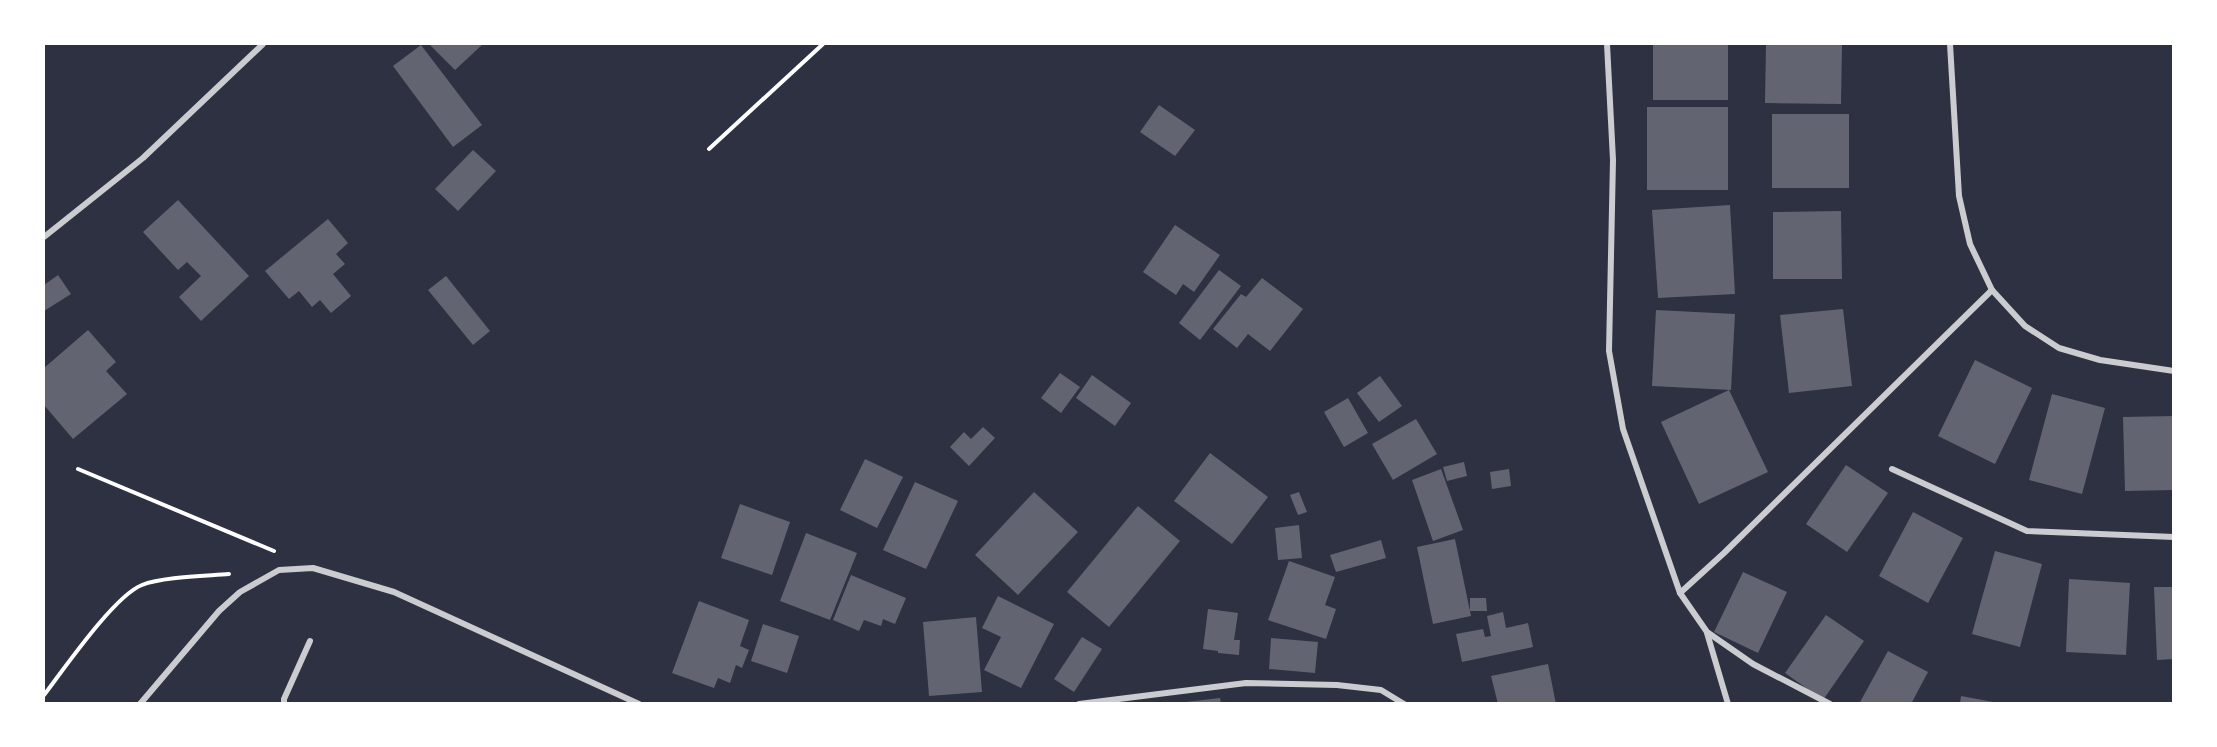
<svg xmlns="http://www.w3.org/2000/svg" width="2217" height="747" viewBox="0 0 2217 747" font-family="'Space Grotesk',sans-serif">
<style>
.building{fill:#626471}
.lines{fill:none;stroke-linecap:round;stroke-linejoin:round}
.path{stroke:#fff;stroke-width:4}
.minor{stroke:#caccd0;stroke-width:6}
</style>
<rect width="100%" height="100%" fill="#2d3142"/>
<g class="building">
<path d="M429,44h54l-28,26z"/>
<rect x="1653" y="44" width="75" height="56"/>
<path d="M1766,44h76l-1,60 -76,-1z"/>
<path d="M421,45l61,80 -29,22 -60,-81z"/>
<path d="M1159,105l36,25 -20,26 -35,-24z"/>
<rect x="1647" y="107" width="81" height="83"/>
<rect x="1772" y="114" width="77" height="74"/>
<path d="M473,150l23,21 -38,40 -23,-22z"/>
<path d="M178,200l71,76 -48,45 -22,-24 22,-21 -14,-14 -9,8 -35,-38z"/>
<path d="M1730,205l5,89 -77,4 -6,-88z"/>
<path d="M1841,211l1,68h-69v-67z"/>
<path d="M328,219l20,24 -12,11 9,10 -12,10 18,22 -20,17 -11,-13 -8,7 -13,-16 -10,8 -24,-28z"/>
<path d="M1175,225l45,30 -26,37 -11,-8 -7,11 -33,-23z"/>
<path d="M1219,270l22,16 -41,54 -21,-17z"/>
<path d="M58,275l13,19 -27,17v-26z"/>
<path d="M446,276l44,55 -17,14 -45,-55z"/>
<path d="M1262,278l41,31 -33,42 -22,-17 -11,14 -24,-19 28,-35 5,3z"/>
<path d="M1843,309l9,77 -63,7 -9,-78z"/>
<path d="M1656,310l79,4 -4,76 -79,-4z"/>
<path d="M88,330l28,32 -10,9 21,23 -54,45 -29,-34v-37z"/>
<path d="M1975,360l57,28 -37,76 -57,-28z"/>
<path d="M1060,373l20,14 -19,26 -20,-15z"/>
<path d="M1092,375l39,28 -16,23 -39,-28z"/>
<path d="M1380,376l22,30 -23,16 -22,-29z"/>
<path d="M1729,390l39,82 -69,32 -38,-82z"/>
<path d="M2052,394l53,14 -23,86 -53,-14z"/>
<path d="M1348,398l20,35 -24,14 -20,-35z"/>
<path d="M2174,416v74l-49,1 -2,-74z"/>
<path d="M1416,419l21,35 -44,26 -21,-36z"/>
<path d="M983,427l12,11 -26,28 -19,-19 14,-15 7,7z"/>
<path d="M1210,453l58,44 -36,47 -58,-43z"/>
<path d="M865,459l38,18 -26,51 -37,-18z"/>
<path d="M1464,462l3,14 -20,5 -4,-14z"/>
<path d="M1846,465l42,28 -41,59 -41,-28z"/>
<path d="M1441,469l22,61 -30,11 -21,-61z"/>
<path d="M1509,469l2,17 -19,3 -2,-17z"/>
<path d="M915,482l43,19 -32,68 -43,-19z"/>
<path d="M1034,492l44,40 -60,63 -43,-40z"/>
<path d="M1299,492l8,20 -9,3 -8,-20z"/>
<path d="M740,504l50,18 -18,53 -51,-17z"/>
<path d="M1138,506l42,35 -71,86 -42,-35z"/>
<path d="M1913,512l50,26 -35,65 -49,-27z"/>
<path d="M1299,525l3,33 -24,2 -3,-32z"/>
<path d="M806,533l51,20 -27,67 -50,-19z"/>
<path d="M1455,539l16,77 -38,8 -16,-77z"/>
<path d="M1381,540l5,18 -50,14 -6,-17z"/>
<path d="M1995,551l47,13 -22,83 -48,-13z"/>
<path d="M1289,561l46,16 -10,28 11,4 -10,30 -58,-19z"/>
<path d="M1743,572l44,20 -29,61 -44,-21z"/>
<path d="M851,575l55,23 -11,26 -12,-5 -2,7 -17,-6 -5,11 -26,-11z"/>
<path d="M2069,579l61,4 -4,72 -60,-3z"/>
<path d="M2154,587h20v72l-17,1z"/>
<path d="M998,596l56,28 -33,64 -37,-18 17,-33 -19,-9z"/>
<path d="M1470,598h16l1,13h-17z"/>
<path d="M699,601l50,19 -9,26 9,4 -7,18 -6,-3 -6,18 -12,-5 -4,10 -42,-15z"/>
<path d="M1208,609l30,4 -4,27h6l-1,15 -21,-2v-2l-15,-2z"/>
<path d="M1503,612l3,16 22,-5 5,24 -71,15 -6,-28 27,-5 2,8 6,-1 -4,-20z"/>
<path d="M1826,615l38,26 -41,59 -38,-27z"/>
<path d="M976,617l6,75 -53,4 -6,-74z"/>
<path d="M763,624l36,12 -12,37 -36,-12z"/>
<path d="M1082,637l20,12 -28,43 -20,-13z"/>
<path d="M1271,638l47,4 -3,31 -46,-4z"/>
<path d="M1888,651l40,21 -17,32h-52z"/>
<path d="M1548,664l8,40h-58l-7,-28z"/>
<path d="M1961,696l32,6v2h-33z"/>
<path d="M1220,698l1,6h-35v-2z"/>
</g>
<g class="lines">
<g class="path">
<path d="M709,149l114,-105"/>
<path d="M78,469l196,82"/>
<path d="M44,695c20,-26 70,-99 98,-110 20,-8 64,-9 87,-11"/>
</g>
<g class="minor">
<path d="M1607,44l6,116 -4,191 14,78 57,164 27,39 46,32 77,40"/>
<path d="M1950,44l9,152 11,48 22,46 33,36 34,22 41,12 74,11"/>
<path d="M44,237l99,-79 120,-114"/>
<path d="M1892,469l135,62 147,6"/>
<path d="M1680,593l44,-40 268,-263"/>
<path d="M1707,633l21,71"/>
<path d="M140,704l79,-93 21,-19 39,-22 34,-2 81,24 245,112"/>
<path d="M284,704v-5l26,-58"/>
<path d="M1079,704l167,-21 91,2 44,5 23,14"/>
</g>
</g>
<rect width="2217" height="747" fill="none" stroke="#ffffff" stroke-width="90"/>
</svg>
